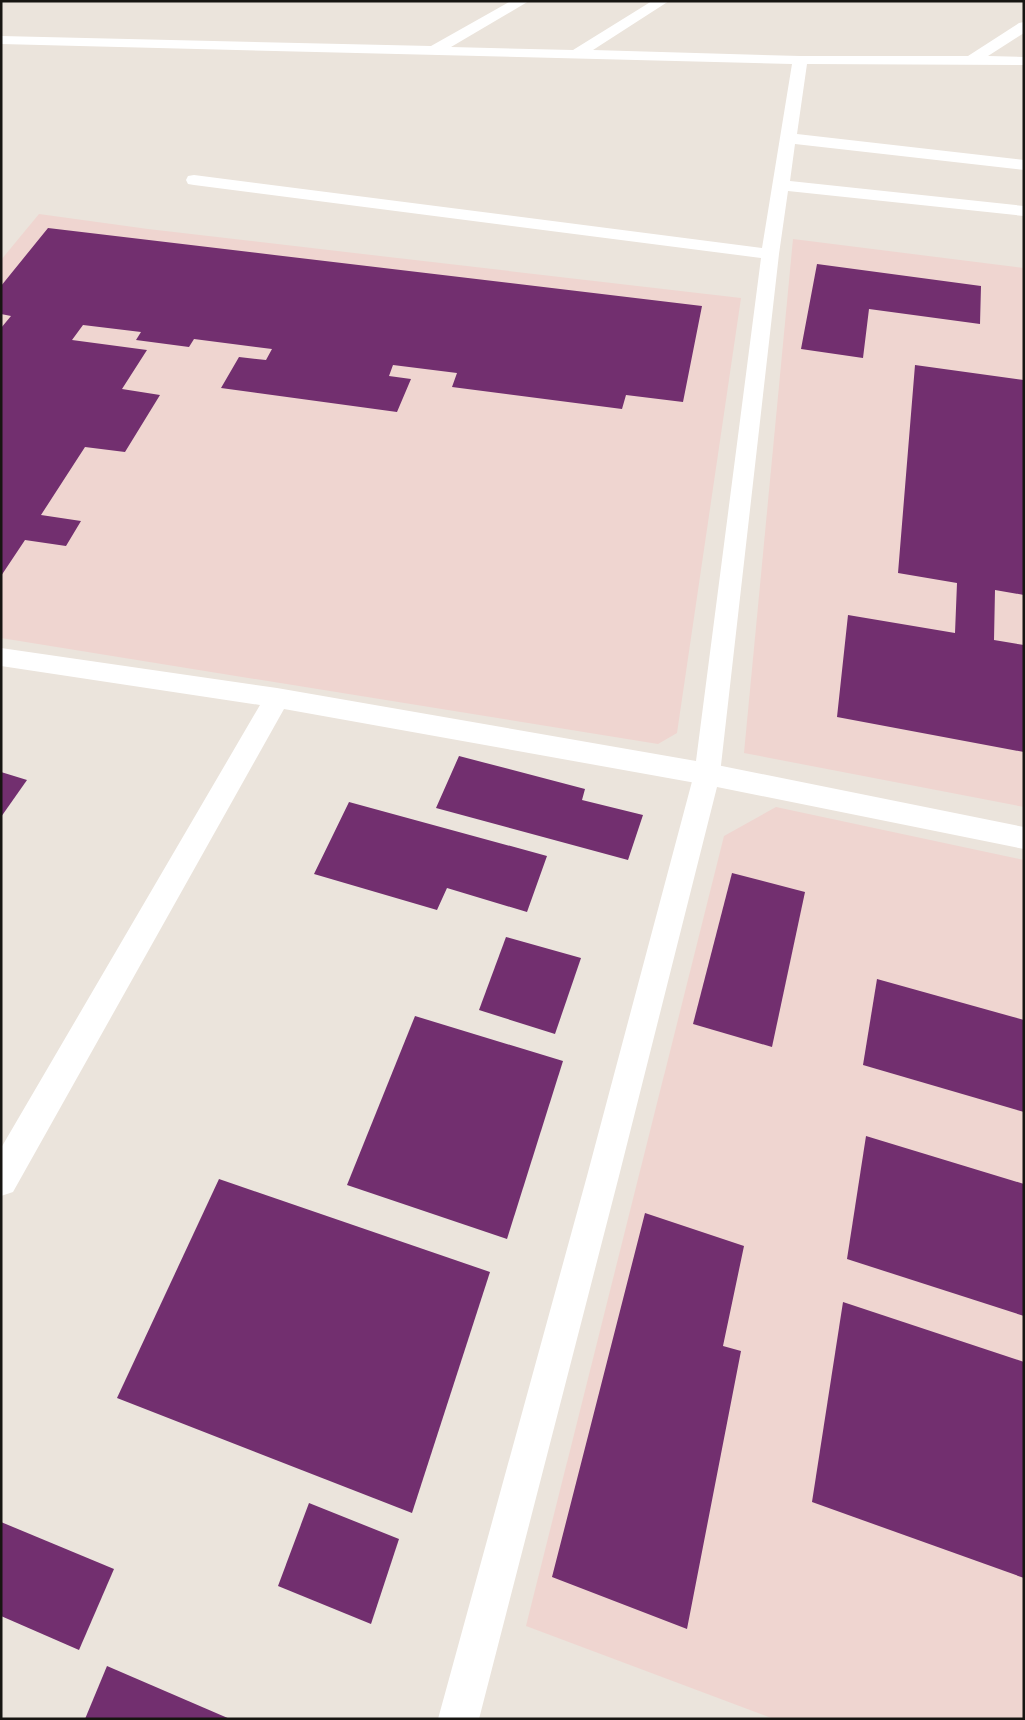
<svg xmlns="http://www.w3.org/2000/svg" width="1025" height="1720" viewBox="0 0 1025 1720" font-family="'PT Sans Narrow',sans-serif">
<style>
.industrial{fill:#efd5d0}
.building{fill:#722f6f}
.lines{fill:none;stroke-linecap:round;stroke-linejoin:round}
.street{fill:#fff;fill-rule:evenodd}
.secondary{fill:#fff;fill-rule:evenodd}
</style>
<rect width="100%" height="100%" fill="#ebe4dc"/>
<g class="industrial">
<path d="M39,214l109,15 593,69 -64,435 -19,11 -657,-106v-378z"/>
<path d="M793,239l231,29v539l-280,-54z"/>
<path d="M776,807l248,53v859h-250l-248,-93 198,-790z"/>
</g>
<g class="building">
<path d="M48,228l654,78 -19,96 -57,-7 -4,14 -170,-22 5,-14 -64,-8 -4,11 22,3 -14,33 -176,-24 18,-31 27,3 6,-11 -78,-10 -5,8 -53,-7 5,-8 -58,-7 -11,15 75,10 -25,39 38,6 -35,57 -40,-5 -44,68 40,6 -15,25 -41,-6 -24,36v-248l10,-12 -10,-2v-28z"/>
<path d="M817,264l164,22 -1,38 -111,-15 -6,49 -62,-9z"/>
<path d="M915,365l109,15v215l-29,-5 -1,50 30,5v107l-187,-35 11,-102 107,18 2,-50 -59,-10z"/>
<path d="M459,756l126,33 -3,11 61,15 -15,45 -192,-52z"/>
<path d="M1,772l26,8 -26,37z"/>
<path d="M349,802l198,54 -20,56 -80,-24 -10,22 -123,-36z"/>
<path d="M732,873l73,19 -33,155 -79,-23z"/>
<path d="M506,937l75,21 -26,76 -76,-24z"/>
<path d="M877,979l147,41v92l-161,-47z"/>
<path d="M415,1016l148,45 -56,178 -160,-54z"/>
<path d="M866,1136l158,48v132l-177,-57z"/>
<path d="M219,1179l271,93 -78,241 -295,-115z"/>
<path d="M645,1213l99,33 -21,100 18,5 -54,278 -135,-52z"/>
<path d="M843,1302l181,60v216l-212,-76z"/>
<path d="M309,1503l90,36 -28,85 -93,-38z"/>
<path d="M1,1522l113,47 -35,81 -78,-34z"/>
<path d="M107,1666l123,53h-145z"/>
</g>
<g class="lines">
<path class="street" d="M511,1h18l-78,46 122,3 79,-49h17l-76,49 207,6h168l51,-33 5,-1v11l-36,23 36,1v8l-217,-1 -10,70 227,26v10l-229,-26 -5,37 234,25v10l-236,-25 -9,63 -59,520 -4,7 -9,4 -423,-76 -271,483 -12,4v-48l259,-443 -259,-39v-18l276,40 419,73 65,-503 -567,-73 -6,-1 -2,-4 2,-4 6,-1 568,73 30,-184 -791,-20v-8l430,10z"/>
<path class="secondary" d="M707,763l317,64v22l-307,-62 -98,389 -140,543h-41l149,-543 107,-402 4,-7z"/>
</g>
<rect width="1025" height="1720" fill="none" stroke="#171512" stroke-width="5"/>
</svg>
